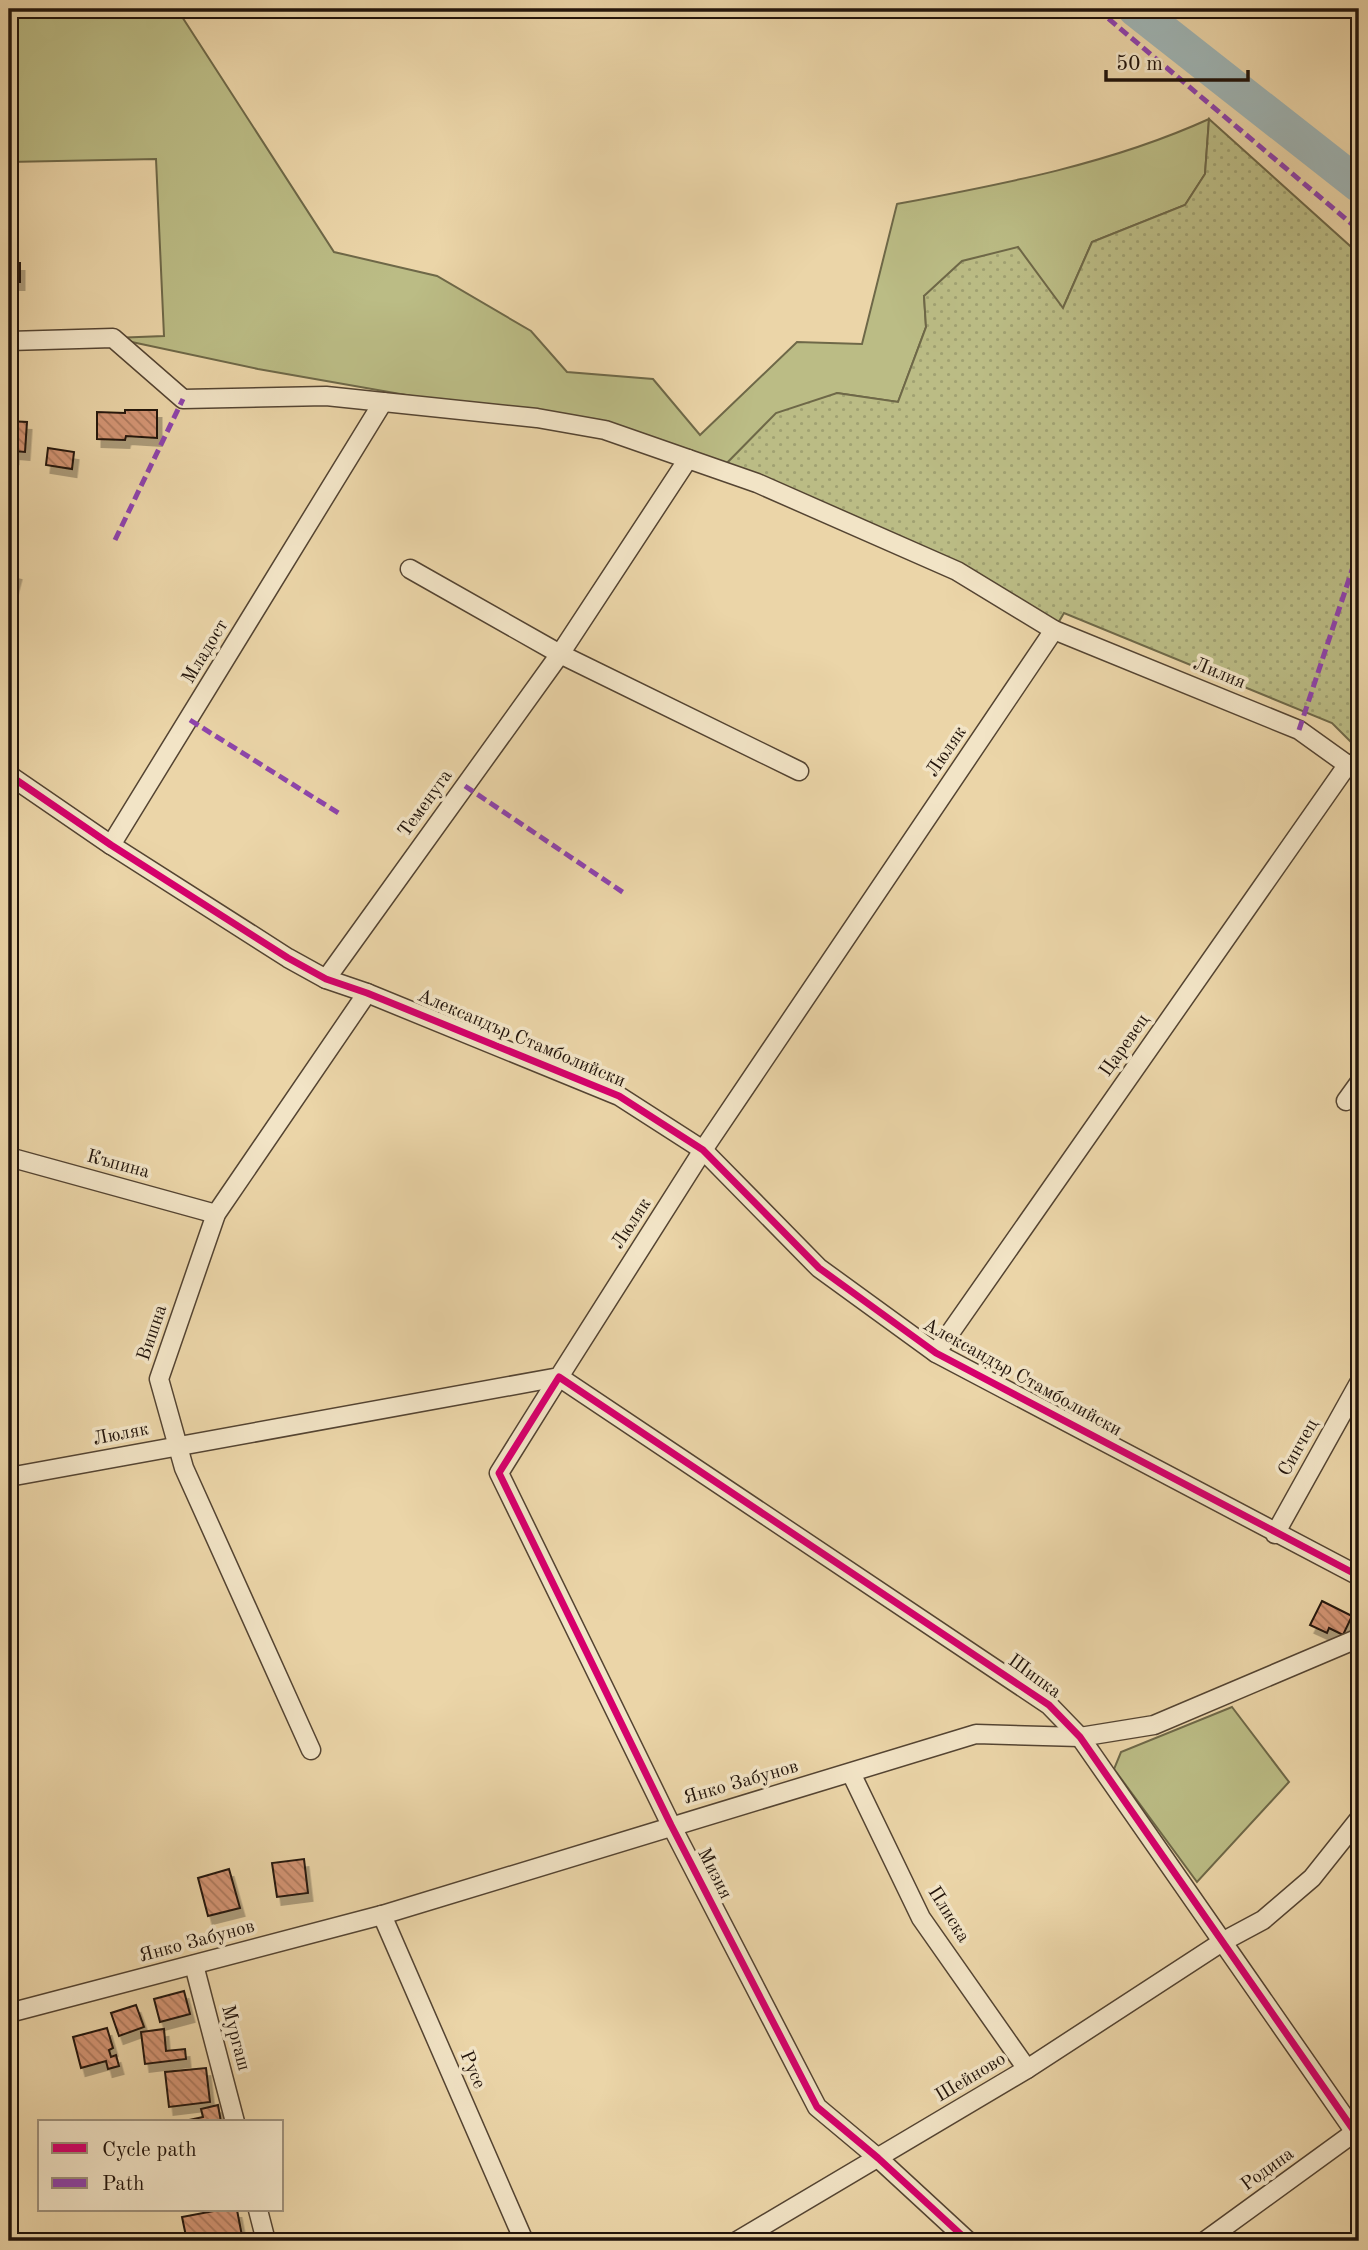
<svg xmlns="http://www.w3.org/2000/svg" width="1368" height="2250" viewBox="0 0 1368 2250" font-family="'Old Standard TT',serif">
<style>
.grass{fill:#bbbc85;stroke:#6e6848;stroke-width:2}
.garden{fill:url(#garden-dots);stroke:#6e6848;stroke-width:2}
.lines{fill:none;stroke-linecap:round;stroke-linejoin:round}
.river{stroke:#9fb5b5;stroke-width:35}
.building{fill:url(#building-back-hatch);stroke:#22140b;stroke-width:2;filter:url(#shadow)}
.minor-casing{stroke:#544432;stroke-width:21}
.minor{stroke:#f2e4c6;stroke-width:18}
.quiet{stroke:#8e44ad;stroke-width:5;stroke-dasharray:10 5;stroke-linecap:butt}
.cycleway-casing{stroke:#f2e4c6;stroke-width:11}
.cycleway{stroke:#d6006c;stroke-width:7}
.labels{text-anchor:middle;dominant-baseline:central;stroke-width:7;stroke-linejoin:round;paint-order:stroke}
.street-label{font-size:19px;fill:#22140b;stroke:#f2e4c6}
</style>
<defs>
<pattern id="garden-dots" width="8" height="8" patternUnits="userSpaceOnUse" patternTransform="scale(1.75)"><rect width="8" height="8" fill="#bbbc85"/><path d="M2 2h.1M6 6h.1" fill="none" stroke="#a0a172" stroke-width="1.8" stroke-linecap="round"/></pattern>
<pattern id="building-back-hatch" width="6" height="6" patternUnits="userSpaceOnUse" patternTransform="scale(1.75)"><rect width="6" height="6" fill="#d49574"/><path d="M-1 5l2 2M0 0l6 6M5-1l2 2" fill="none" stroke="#ac785d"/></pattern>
<filter id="shadow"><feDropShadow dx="4.5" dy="8" stdDeviation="0" flood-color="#0004"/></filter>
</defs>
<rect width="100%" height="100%" fill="#ebd5a8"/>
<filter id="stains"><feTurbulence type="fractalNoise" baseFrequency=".00286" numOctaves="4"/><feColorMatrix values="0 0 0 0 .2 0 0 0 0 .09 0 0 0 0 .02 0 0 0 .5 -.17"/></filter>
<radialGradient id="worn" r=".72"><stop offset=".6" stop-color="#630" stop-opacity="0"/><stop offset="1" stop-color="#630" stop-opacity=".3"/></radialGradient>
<g class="grass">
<path d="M9,9h168l157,243 103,24 94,55 36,41 86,7 47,56 97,-93 65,2 35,-140c106,-20 213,-40 312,-85l-4,55 -20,31 -93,37 -29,66 -139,-12 2,31 -28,75 -61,-9 -117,77 -115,-40 -347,-61 -145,-31 51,-2 -8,-177 -147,3z"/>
<path d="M1232,1707l57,75 -92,100 -83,-113 7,-17z"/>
</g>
<path class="garden" d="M1209,119l150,135v496l-27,-27 -268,-110 -10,17 -97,-59 -237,-101 56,-57 61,-20 61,9 28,-75 -2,-31 38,-35 56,-14 45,61 29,-66 93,-37 20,-31z"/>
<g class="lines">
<path class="river" d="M1135,9l224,176"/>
</g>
<g class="building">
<rect x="9" y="263" width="11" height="19"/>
<path d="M125,410h32v28l-31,-2 -1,4 -28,-1v-27l28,1z"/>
<path d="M9,421l18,1 -2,30 -11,-1v5l-5,-1z"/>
<path d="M48,448l26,4 -2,17 -26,-4z"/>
<path d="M9,570l8,2 -4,15 -3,-1 -1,4z"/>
<path d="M1322,1601l30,15 -9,19 -14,-7 -2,5 -17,-8z"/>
<path d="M304,1859l4,34 -31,4 -5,-34z"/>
<path d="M229,1869l11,39 -32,8 -10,-38z"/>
<path d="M184,1991l6,23 -30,8 -6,-23z"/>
<path d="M136,2005l8,22 -25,9 -8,-23z"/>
<path d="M107,2028l6,20 -4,2 2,7 5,-2 3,11 -11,3 -2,-8 -25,7 -8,-31z"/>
<path d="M164,2029l2,22 19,-2 1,10 -41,5 -4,-32z"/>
<path d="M206,2068l4,34 -41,5 -4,-35z"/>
<path d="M218,2105l3,17h-41l23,-5 -2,-8z"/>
<path d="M219,2210h18l6,31h-56l-5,-24z"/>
</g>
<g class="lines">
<defs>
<g id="minor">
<path d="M9,341l104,-3 70,61 143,-3 211,22 68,12 152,53 200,88 97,59 245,100 60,43"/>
<path d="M410,569l150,85 239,117"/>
<path d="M9,775l102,70 177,113 38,21 41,14 252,103 84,54 116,118 117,85 423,223"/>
<path d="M111,845l272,-443"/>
<path d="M326,979l234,-325 128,-195"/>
<path d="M1346,1101l13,-18"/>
<path d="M9,1157l207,57"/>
<path d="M936,1353l412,-589"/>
<path d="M9,1477l550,-100 144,-227 351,-520"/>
<path d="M1275,1534l84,-151"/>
<path d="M311,1750l-127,-282 -25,-89 57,-165 151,-221"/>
<path d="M851,1773l70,145 106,151"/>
<path d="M382,1915l142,326"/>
<path d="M194,1965l41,157"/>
<path d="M9,2013l373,-98 594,-181 104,3 74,-12 205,-87"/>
<path d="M258,2210l8,31"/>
<path d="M737,2241l290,-172 195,-127 41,-22 49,-42 47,-59"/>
<path d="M968,2241l-90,-83 -61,-51 -146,-282 -172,-352 60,-96 490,328 31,32 279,401"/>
<path d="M1205,2241l150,-109"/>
</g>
</defs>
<use href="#minor" class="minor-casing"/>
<use href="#minor" class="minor"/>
<g class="quiet">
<path d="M1097,9l262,221"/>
<path d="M115,540l68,-141"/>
<path d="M190,720l150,94"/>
<path d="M1299,730l60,-181"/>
<path d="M465,786l159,107"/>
</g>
<defs>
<g id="cycleway">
<path d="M9,775l102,70 177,113 38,21 41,14 252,103 84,54 116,118 117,85 423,223"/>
<path d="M968,2241l-90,-83 -61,-51 -146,-282 -172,-352 60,-96 490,328 31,32 279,401"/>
</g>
</defs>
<use href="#cycleway" class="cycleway-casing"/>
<use href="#cycleway" class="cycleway"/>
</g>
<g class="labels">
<g class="street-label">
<text transform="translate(206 652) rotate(-59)">Младост</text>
<text transform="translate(1219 674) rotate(22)">Лилия</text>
<text transform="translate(947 752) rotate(-56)">Люляк</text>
<text transform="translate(426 804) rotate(-54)">Теменуга</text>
<text transform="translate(521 1039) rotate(23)">Александър Стамболийски</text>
<text transform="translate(1125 1046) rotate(-55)">Царевец</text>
<text transform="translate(118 1165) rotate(15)">Къпина</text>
<text transform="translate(632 1224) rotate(-57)">Люляк</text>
<text transform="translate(153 1333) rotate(-71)">Вишна</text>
<text transform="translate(1022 1378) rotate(29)">Александър Стамболийски</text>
<text transform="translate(121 1435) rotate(-11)">Люляк</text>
<text transform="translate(1299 1448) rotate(-61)">Синчец</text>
<text transform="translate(1034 1677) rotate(36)">Шипка</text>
<text transform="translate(741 1783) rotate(-16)">Янко Забунов</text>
<text transform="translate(714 1874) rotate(63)">Мизия</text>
<text transform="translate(948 1915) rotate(58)">Плиска</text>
<text transform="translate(197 1942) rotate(-15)">Янко Забунов</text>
<text transform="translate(235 2038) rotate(75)">Мургаш</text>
<text transform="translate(472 2070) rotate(67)">Русе</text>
<text transform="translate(971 2078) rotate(-31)">Шейново</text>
<text transform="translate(1268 2170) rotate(-36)">Родина</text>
</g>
</g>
<rect width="1368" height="2250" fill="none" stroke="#ebd5a8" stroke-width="35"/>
<rect x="10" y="10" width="1347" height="2229" fill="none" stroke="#22140b" stroke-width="3.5"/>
<rect x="18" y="18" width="1333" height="2215" fill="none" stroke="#22140b" stroke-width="2"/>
<rect x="38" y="2120" width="245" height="91" fill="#f2e4c6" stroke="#9f917b" stroke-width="2"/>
<rect x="52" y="2143" width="35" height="10" fill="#d6006c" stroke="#9f917b" stroke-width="2"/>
<text x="102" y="2156" font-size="21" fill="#22140b">Cycle path</text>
<rect x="52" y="2178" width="35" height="10" fill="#8e44ad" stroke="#9f917b" stroke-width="2"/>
<text x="102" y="2190" font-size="21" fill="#22140b">Path</text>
<path d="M1106 70v10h142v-10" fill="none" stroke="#22140b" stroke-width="3.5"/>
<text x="1116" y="70" font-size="21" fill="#22140b" stroke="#f2e4c6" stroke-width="5" paint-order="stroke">50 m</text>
<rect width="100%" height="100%" filter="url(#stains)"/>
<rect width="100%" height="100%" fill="url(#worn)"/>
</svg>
